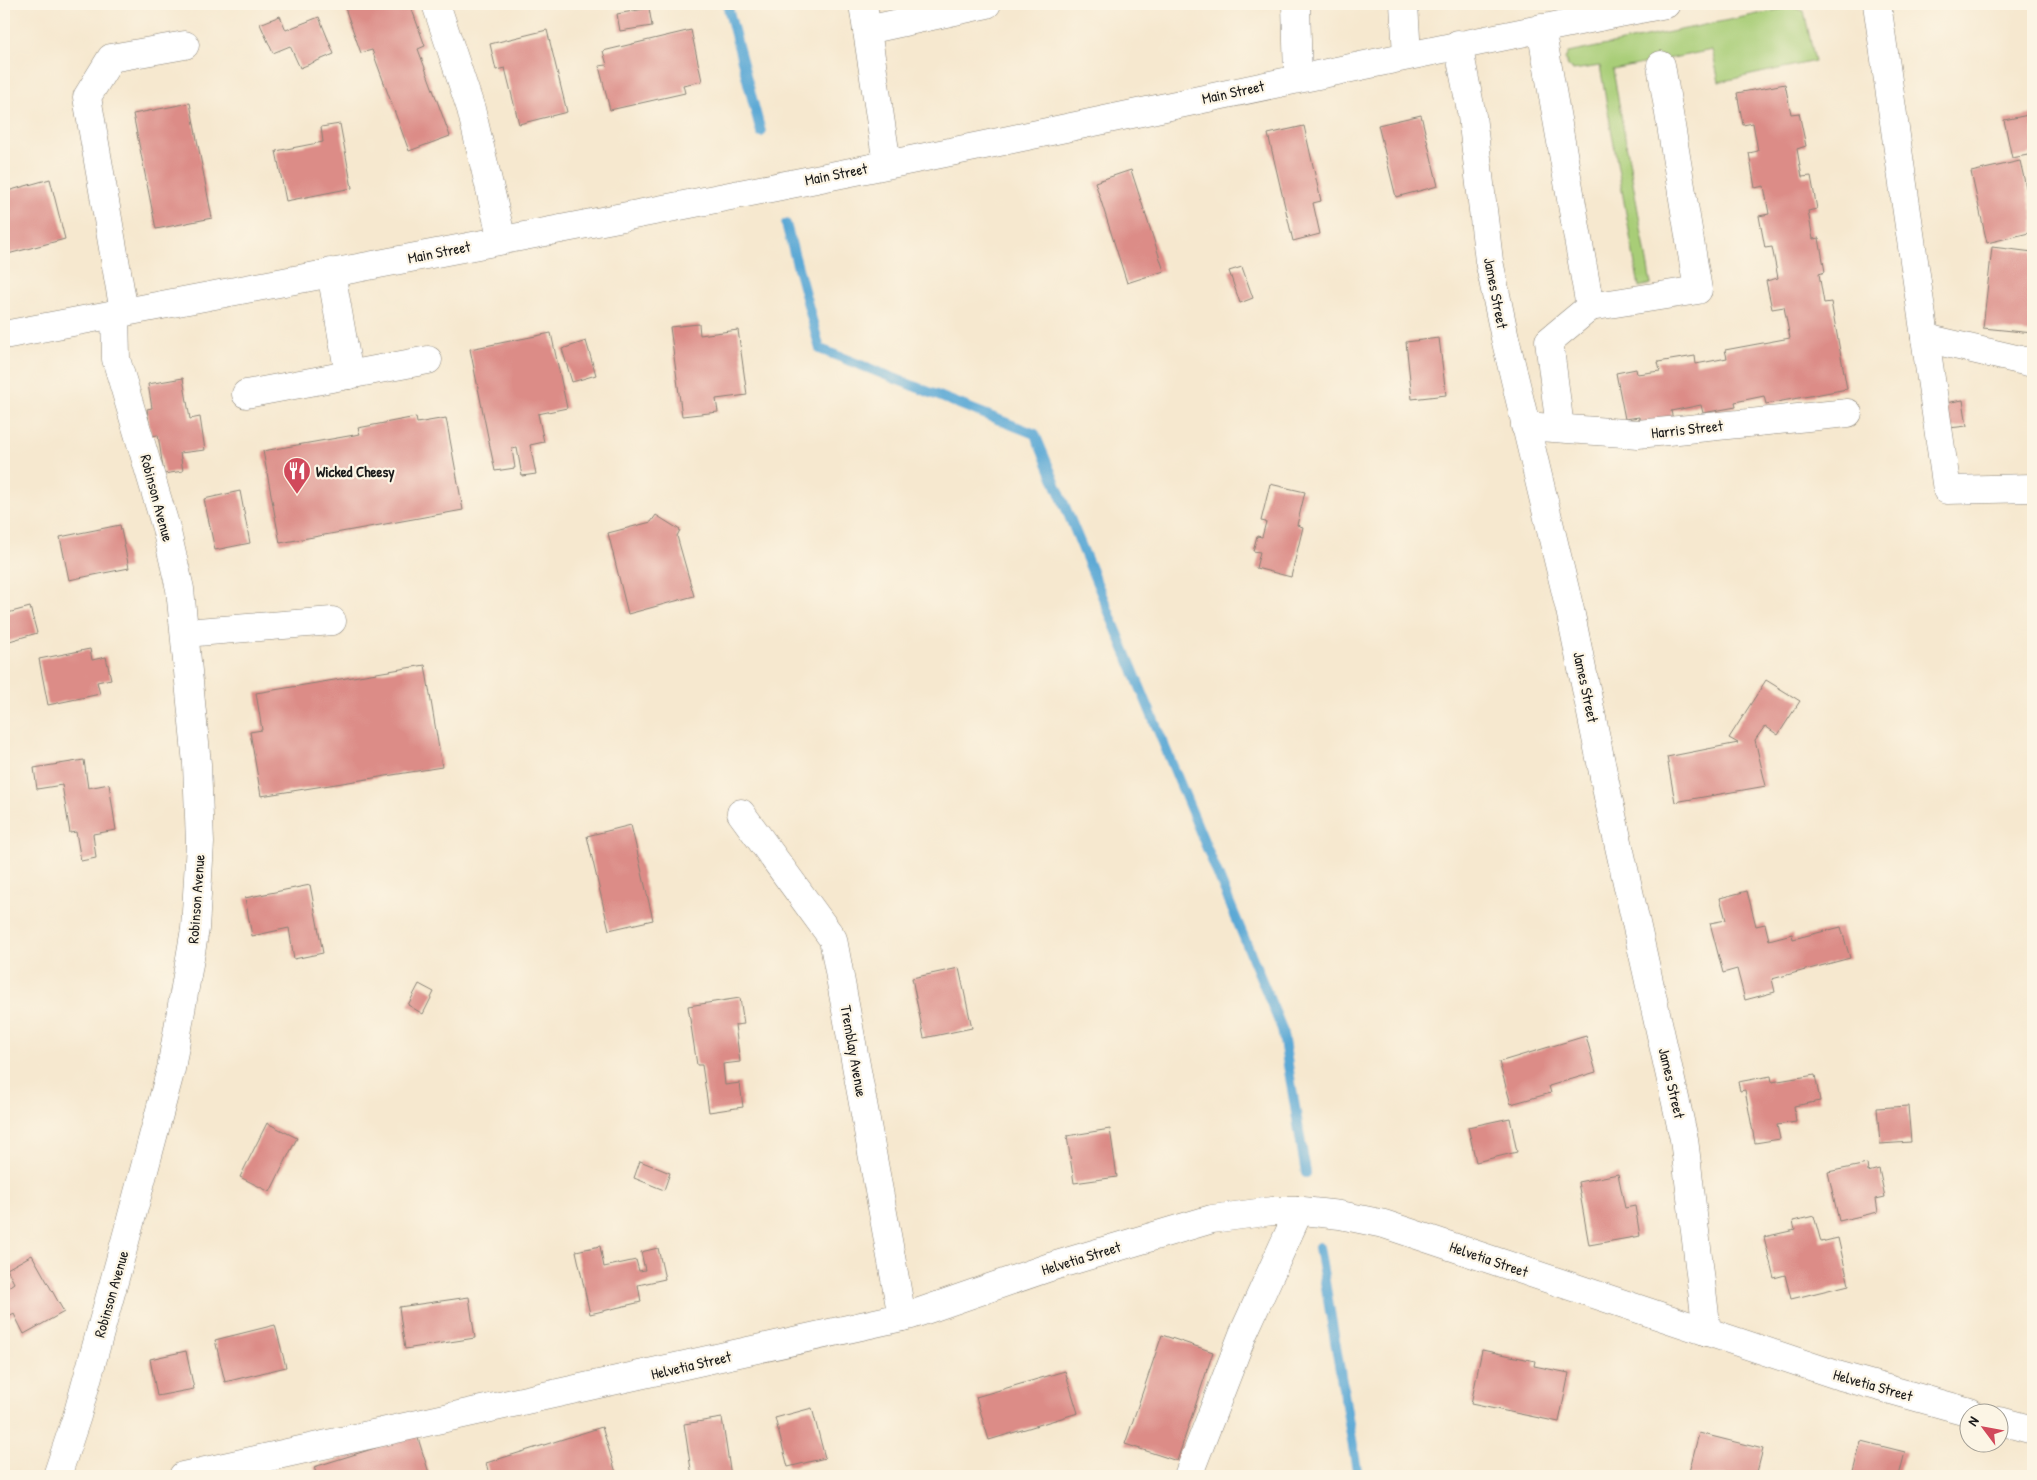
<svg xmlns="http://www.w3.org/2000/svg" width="2037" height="1480" viewBox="0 0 2037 1480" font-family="'Patrick Hand',sans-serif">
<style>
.green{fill:#a8cd77;stroke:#62744a}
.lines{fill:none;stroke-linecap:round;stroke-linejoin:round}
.stream{stroke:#5ba9d5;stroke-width:10}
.building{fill:#dc8c87}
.minor-casing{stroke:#898276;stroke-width:29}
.major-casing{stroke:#898276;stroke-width:29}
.minor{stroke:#fff;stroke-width:28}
.major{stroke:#fff;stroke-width:28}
.labels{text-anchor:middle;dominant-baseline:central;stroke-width:4.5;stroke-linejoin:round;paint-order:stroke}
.street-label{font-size:15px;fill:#1c1c1c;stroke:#fcf5e5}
.poi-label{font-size:15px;font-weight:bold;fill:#1c1c1c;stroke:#fcf5e5;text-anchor:start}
</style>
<rect width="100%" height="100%" fill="#fcf5e5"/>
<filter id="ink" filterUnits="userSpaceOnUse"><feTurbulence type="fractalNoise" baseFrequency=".02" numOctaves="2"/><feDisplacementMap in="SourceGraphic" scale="10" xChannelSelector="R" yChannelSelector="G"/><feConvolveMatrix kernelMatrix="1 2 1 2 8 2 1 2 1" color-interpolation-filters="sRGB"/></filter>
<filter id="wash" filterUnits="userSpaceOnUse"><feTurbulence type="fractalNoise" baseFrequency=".0096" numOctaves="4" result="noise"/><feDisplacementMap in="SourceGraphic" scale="20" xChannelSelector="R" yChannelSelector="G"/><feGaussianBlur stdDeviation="1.12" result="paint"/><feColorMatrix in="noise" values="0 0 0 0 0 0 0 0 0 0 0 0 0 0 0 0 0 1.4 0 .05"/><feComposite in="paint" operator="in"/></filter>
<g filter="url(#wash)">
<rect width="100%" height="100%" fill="#f6e8cf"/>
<path class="green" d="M1792,7l12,4 11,50 -96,21 -7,-32 -99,20 38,214 -12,3 -39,-221 -27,4 -5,-4 -3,-7 3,-6z"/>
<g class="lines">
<g class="stream">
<path d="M727,4l34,128"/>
<path d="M786,224l34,125 215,85 247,595 24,144"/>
<path d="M1319,1247l39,229"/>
</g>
</g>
<g id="blocks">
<g class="building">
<path d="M357,4h53l15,42 -7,3 32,87 -41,15 -37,-101 -11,3 -16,-45z"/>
<path d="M649,8l3,18 -32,5 -3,-17z"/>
<path d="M280,16l6,14 33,-13 15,37 -34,14 -10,-22 -17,7 -13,-29z"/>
<path d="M547,30l20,82 -48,12 -14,-56 -9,2 -6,-26z"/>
<path d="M691,30l11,51 -19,4 2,8 -75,17 -11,-44 8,-1 -4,-14z"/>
<path d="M1785,84l6,30 8,-1 7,33 -9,3 5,28 9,-1 6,33 -9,2 5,28 6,-1 6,34 -6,2 5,29 7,-1 16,87 -81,15 -2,-8 -29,6 1,5 -33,6 -2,-8 -30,6 2,8 -33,6 -1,-8 -14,2 -9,-46 20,-4 1,5 23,-3 -2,-9 37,-6 1,8 31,-6 -2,-8 65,-12 -6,-31 -12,2 -6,-28 12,-3 -6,-31 -7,1 -6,-32 10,-2 -5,-28 -9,2 -6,-35 9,-2 -5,-28 -10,2 -6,-32z"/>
<path d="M190,103l22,115 -56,11 -23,-115z"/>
<path d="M2033,114v40l-21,4 -8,-38z"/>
<path d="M1421,115l17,71 -42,11 -18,-72z"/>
<path d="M340,124l12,64 -66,13 -10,-50 47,-9 -2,-15z"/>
<path d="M1304,126l17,75 -8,2 7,31 -27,7 -25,-107z"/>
<path d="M2020,161l13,56v15l-46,11 -16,-71z"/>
<path d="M1131,170l33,101 -37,12 -32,-101z"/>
<path d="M50,179l15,60 -61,16v-63z"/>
<path d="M1992,247l41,5v81l-50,-5z"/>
<path d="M1242,267l11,31 -13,5 -11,-32z"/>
<path d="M699,324l1,11 38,-5 9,65 -31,4 2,13 -36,4 -12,-89z"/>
<path d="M551,333l16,75 -29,6 6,28 -14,3 6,29 -14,2 -5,-28 -5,1 3,19 -20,3 -25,-122z"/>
<path d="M1439,338l7,57 -34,4 -6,-57z"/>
<path d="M586,341l10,34 -24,7 -10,-33z"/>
<path d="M183,378l7,41 10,-2 5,33 -25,3 3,18 -19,3 -6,-39 -7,1 -4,-27 5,-1 -4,-24z"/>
<path d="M1963,400l4,26 -18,2 -4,-25z"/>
<path d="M416,417l1,6 29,-5 17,92 -183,33 -17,-92 97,-17 -2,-6z"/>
<path d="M1270,484l35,8 -8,33 6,2 -12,50 -35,-9 4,-16 -7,-1 4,-15 5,1 4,-15 -5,-1z"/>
<path d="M240,491l10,52 -35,7 -11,-51z"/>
<path d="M656,515l24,15 -3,6 17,60 -66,18 -20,-81 43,-11z"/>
<path d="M120,525l9,43 -60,12 -9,-43z"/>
<path d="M30,607l7,26 -31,9 -2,-28z"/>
<path d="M90,649l2,11 14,-3 5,22 -14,3 3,12 -52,11 -9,-46z"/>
<path d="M425,665l17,102 -181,29 -11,-64 12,-2 -6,-37z"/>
<path d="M1766,680l34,21 -22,34 -13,-9 -10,14 11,46 -91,16 -8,-45 71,-14 -9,-5z"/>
<path d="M84,760l4,28 21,-4 7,46 -23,4 3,24 -15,3 -5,-29 -6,1 -8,-48 -25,4 -3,-21z"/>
<path d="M631,825l22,95 -44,10 -22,-94z"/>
<path d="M310,885l13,68 -29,6 -5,-31 -37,8 -7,-38z"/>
<path d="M1747,891l9,35 9,-2 4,16 23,-6 1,5 48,-12 9,31 -78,21 3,13 -30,8 -8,-31 -14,4 -13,-50 16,-3 -6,-22z"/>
<path d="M959,968l13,60 -48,10 -12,-60z"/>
<path d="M419,984l15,8 -11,22 -15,-9z"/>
<path d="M740,998l4,26 -9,1 5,37 -17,2 2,21 15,-2 3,24 -34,5 -7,-47h-5l-9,-59z"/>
<path d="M1586,1036l10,36 -47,14 2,7 -40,11 -12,-42z"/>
<path d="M1815,1075l5,26 -26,5 2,16 -19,3 3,14 -25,4 -10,-53 -5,1 -2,-9 33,-6 1,6z"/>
<path d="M1908,1106l3,36 -31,2 -3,-36z"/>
<path d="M1510,1118l7,34 -41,10 -8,-35z"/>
<path d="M267,1123l30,15 -27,54 -30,-15z"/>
<path d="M1110,1129l7,48 -43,6 -7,-47z"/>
<path d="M640,1161l30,12 -6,17 -30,-12z"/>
<path d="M1867,1164l1,8 11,-3 6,28 -9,2 2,13 -39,9 -11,-49z"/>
<path d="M1618,1174l7,34 10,-2 5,30 -51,9 -11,-63z"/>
<path d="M1814,1216l7,26 17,-4 11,47 -58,14 -6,-24 -11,3 -10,-41 31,-7 -2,-9z"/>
<path d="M600,1246l4,21 32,-7 3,11 6,-1 -4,-18 17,-4 7,31 -27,6 3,17 -51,12 -14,-63z"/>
<path d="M32,1255l32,57 -40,22 -10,-20 -8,5 -2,-5v-24l10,-7 -7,-14z"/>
<path d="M469,1297l6,41 -70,11 -6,-42z"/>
<path d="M275,1325l11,42 -61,15 -10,-42z"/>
<path d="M1162,1335l51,17 -36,109 -52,-17z"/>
<path d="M1482,1350l53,11 -1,5 35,7 -10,49 -88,-18z"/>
<path d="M186,1351l8,38 -37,7 -7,-37z"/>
<path d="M1065,1371l13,42 -89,27 -13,-43z"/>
<path d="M812,1408l13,50 -37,9 -13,-49z"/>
<path d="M722,1418l9,58h-39l-8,-52z"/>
<path d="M602,1427l15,49h-134l6,-2 -3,-11z"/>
<path d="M1699,1433l64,16 -7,27h-68z"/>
<path d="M417,1435l13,41h-113l-3,-9z"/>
<path d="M1861,1441l44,11 -6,24h-47z"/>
</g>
</g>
</g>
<g filter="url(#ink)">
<use href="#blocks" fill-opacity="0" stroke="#898276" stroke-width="1"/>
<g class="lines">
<defs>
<g id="minor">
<path d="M436,4l35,105 31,131"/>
<path d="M863,4l24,160"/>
<path d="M1296,4l2,74"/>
<path d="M1404,4l3,51"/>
<path d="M1877,4l70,486 86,-2"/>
<path d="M1541,28l49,279 108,-17 -37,-225"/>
<path d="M867,30l120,-26"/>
<path d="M1458,44l14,72 17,145 16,77 65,272 38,187 76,342 23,193"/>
<path d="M331,272l18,103"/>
<path d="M124,312l-37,-215 24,-39 74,-13"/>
<path d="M1925,338l108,25"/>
<path d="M246,394l182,-34"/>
<path d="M1525,426l113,8 210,-21"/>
<path d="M1560,428l-11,-87 41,-34"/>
<path d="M185,633l147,-12"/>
<path d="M741,813l92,126 69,378"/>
<path d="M2000,1421l33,9"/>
<path d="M57,1476l20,-60 46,-167 48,-180 24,-140 5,-86 -3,-79 -17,-175 -14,-61 -50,-169 -1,-46"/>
<path d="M183,1476l728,-161 139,-48 162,-48 60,-8h31l37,4 44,9 453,151 133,37"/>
<path d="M1188,1476l55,-142 56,-123"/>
</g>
<path id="major" d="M4,335c332,-63 664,-125 995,-193 222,-46 444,-95 667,-138"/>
</defs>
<use href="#minor" class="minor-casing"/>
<use href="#major" class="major-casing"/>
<use href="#minor" class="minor"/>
<use href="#major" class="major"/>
</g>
</g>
<defs>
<symbol id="restaurant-pin" viewBox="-11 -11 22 30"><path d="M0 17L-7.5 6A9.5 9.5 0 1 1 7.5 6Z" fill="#d1495b" stroke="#fcf5e5"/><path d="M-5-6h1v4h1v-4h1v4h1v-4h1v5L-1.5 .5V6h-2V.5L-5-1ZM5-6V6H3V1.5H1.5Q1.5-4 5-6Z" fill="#fff"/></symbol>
</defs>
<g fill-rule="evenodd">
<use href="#restaurant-pin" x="281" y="455" width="32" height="43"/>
</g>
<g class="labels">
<g class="street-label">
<text transform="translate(1233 92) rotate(-12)">Main Street</text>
<text transform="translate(836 174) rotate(-11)">Main Street</text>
<text transform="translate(439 252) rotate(-11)">Main Street</text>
<text transform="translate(1496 293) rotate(79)">James Street</text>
<text transform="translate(1687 429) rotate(-6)">Harris Street</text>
<text transform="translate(157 498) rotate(75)">Robinson Avenue</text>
<text transform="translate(1586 687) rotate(78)">James Street</text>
<text transform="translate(196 899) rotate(-86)">Robinson Avenue</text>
<text transform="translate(854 1051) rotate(80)">Tremblay Avenue</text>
<text transform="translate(1672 1083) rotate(77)">James Street</text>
<text transform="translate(1081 1258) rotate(-17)">Helvetia Street</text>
<text transform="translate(1489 1259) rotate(19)">Helvetia Street</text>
<text transform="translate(111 1294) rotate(-74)">Robinson Avenue</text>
<text transform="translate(691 1365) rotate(-13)">Helvetia Street</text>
<text transform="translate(1873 1385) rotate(16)">Helvetia Street</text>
</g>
<g class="poi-label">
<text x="316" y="471">Wicked Cheesy</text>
</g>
</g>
<rect width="2037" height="1480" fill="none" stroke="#fcf5e5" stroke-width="20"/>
<g transform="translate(1984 1428) rotate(302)"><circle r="24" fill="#fcf5e5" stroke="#a29e95"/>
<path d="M0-4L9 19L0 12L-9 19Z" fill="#d1495b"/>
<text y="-8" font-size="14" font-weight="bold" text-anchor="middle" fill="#1c1c1c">N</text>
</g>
</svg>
